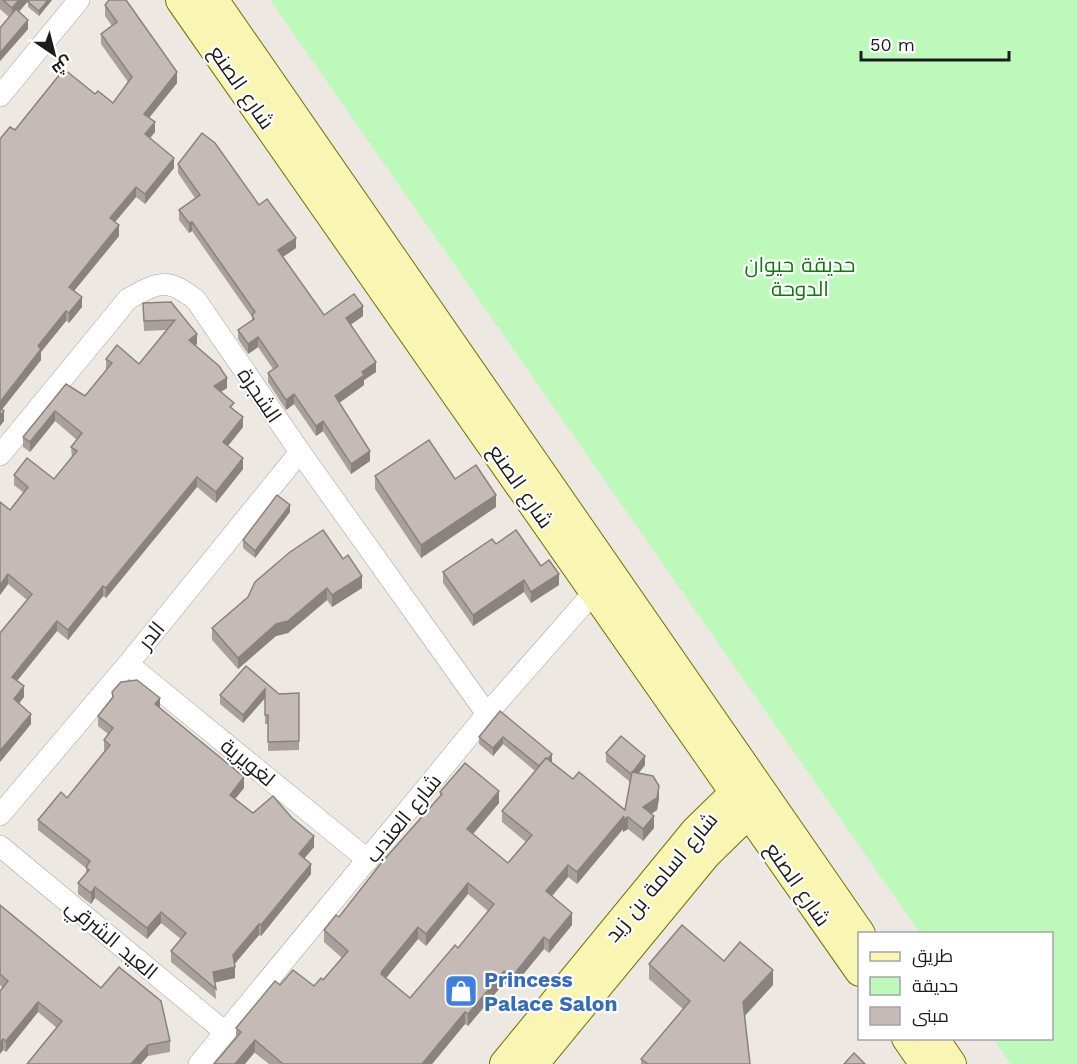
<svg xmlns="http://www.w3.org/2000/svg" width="1077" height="1064" viewBox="0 0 1077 1064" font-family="'Work Sans',Cairo,sans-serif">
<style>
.park{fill:#bef9bc}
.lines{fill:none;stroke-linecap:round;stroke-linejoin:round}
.street-casing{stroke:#a3a3a3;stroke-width:22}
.secondary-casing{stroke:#727104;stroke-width:32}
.street{stroke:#fff;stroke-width:21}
.secondary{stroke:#f9f5b3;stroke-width:30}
.wall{fill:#a9a09c;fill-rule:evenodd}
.shaded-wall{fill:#8a827f}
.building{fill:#c5bab5;stroke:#8a827f;stroke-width:1.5;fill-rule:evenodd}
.labels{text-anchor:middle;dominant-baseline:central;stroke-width:4.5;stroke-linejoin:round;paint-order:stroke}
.street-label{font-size:21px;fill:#1c1c1c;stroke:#fff}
.park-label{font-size:21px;fill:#0e790a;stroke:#fff}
.shop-label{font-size:21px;font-weight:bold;fill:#366cbe;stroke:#fff;text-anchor:start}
</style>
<rect width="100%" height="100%" fill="#ede8e1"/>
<path class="park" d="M270,0h807v1064h-66l-18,-25 59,-1v-104l-132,-1z"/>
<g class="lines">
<defs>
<g id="street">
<path d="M0,96l79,-96"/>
<path d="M0,455l128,-156c31,-17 39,-22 68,1l104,152 187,262"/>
<path d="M128,664l240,196"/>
<path d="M0,815l128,-151 172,-212"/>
<path d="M0,846l225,186"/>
<path d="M199,1064l288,-350 107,-122 12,-7"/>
</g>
<g id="secondary">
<path d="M181,0l679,971"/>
<path d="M213,0l647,934"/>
<path d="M907,1038l18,26"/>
<path d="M933,1038l18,26"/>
<path d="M505,1064l191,-233 39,-38 16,-11"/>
<path d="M533,1064l173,-210 42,-41 17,-11"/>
</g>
</defs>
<use href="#street" class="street-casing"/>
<use href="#secondary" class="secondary-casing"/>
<use href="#street" class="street"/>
<use href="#secondary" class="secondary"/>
</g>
<g class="wall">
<path d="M0,0h29l-10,12 9,17 -28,32v-33l9,-11 -9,-8z"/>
<path d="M52,0l-13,16 -11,-9v-5z"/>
<path d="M105,5l72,78 -28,35 6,14 -5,6 24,30 -29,36 -9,-7 -21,25 4,14 -45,55 8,16 -13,16 -3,-2 -25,31v8l-39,49 2,12 -4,5 15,-296 80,-36 18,9 15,-21 -27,-38v-10l11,-8 -7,-10z"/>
<path d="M178,164l81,41 37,43 -13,9 41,58 39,1 -13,9 26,47 -12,8v5l-25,18 31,58 -19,13 -28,-43 -7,5 -22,-32 -8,6 -18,-28v-9l5,-4 -15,-22 -10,7 -10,-15v-9l14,-10v-3l-60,-86 -3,2 -10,-13v-10l16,-12 -17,-25z"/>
<path d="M171,302l26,42 -2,1 32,43 -6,4 13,18 9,17 -15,19 15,23 -27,34 -19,-16 -91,111 -3,-2 -35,44 -11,-9 -40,50 7,16 -5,6 12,21 -31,38 27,-162 -19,-16 -8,11 10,-85 14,-17 -10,-8v-10l40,4 18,-21 -1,-11 6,-7 -22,-19 -25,31 -7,-5v-10l43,-53 19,12 22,-27h-1v-10l33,5 28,-34 -23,1 -1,-28z"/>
<path d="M375,476l80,3 41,28 -75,51 -46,-69z"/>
<path d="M290,512l-35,46 -12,-10v-8z"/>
<path d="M496,544l45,22 18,19 -28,18 -7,-11 -51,34 -30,-43v-11z"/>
<path d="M255,582l107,6 -30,19 -5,-7 -39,33 -12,3 -38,33 -26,-29v-12l36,-31z"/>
<path d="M112,692l48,16 84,80 -9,11 18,14 61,34 -10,11 7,16 -50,62 -2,-1 -25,29 1,14 -20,4 1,17 -45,-37v-11l10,-12 -20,-16 -14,16 -52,-41 -4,6 -13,-10v-11l8,-9v-6l-48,-38v-10l29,-22 38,-47 -1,-1v-10l4,-6 -10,-8v-10l14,-18z"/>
<path d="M299,693v57l-31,1v-27h-3v-26l-22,25 -23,-19v-9z"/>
<path d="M500,711l52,50v1l21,17 52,31 5,-28 -24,-20v-9l39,12 -7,9 21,24 -2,12 -6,4 3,14 -11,13 -15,-12 -5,3v-3l-46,55 -9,-7 -16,19 20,29 -23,28 -5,-4 -33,40 -7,-6 -36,43 -3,-2 -33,40h-163l-33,-26v-10l44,-43 34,1 9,-6 19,-22 -18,-16v-12l15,-13 101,-120v-5l59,11 -26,31 35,29 18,-21 -24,-20v-11l33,-40 -32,-27 -10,12 -14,-12v-7zM468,894l20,17 -30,37 -48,50 -24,-20 32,-39 8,7z"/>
<path d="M0,905l101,83 69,53v11l-22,4 -91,-28 -19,-16 -32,40 -3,-2 -3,4v-63l3,-3 -3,-3z"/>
<path d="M724,961l49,24 -28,31 5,48h-109v-5l42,-50 -34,-30v-15z"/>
</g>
<g class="shaded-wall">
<path d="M19,0h10l-17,19v-11z"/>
<path d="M48,0h4l-13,16v-5z"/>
<path d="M28,20v9l-28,32v-8z"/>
<path d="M177,72v11l-33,41v-10z"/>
<path d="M155,122v10l-10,12v-10z"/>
<path d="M174,158v10l-29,36v-10z"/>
<path d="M136,187v10l-26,31v-10z"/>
<path d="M192,222v9l-3,2v-10z"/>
<path d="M119,225v11l-50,61v-10z"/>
<path d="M296,238v10l-18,12v-10z"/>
<path d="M82,297v10l-13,16v-10z"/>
<path d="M363,306v10l-17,12v-10z"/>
<path d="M66,311v10l-25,31v8l-41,52v-10l38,-56z"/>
<path d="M197,334v10l-8,6v-10z"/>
<path d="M258,337v10l-10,7v-10z"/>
<path d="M376,362v10l-12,8v5l-29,21v-10l27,-24z"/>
<path d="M227,378v10l-13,8v-10z"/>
<path d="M294,394v10l-8,6v-10z"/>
<path d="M4,411v10l-4,5v-10z"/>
<path d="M55,411v10l-25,31v-10z"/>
<path d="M243,417v10l-20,25v-10z"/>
<path d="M323,421v10l-7,5v-10z"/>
<path d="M370,451v10l-19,13v-10z"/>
<path d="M243,458v11l-27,34v-11z"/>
<path d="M197,477v10l-91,111v-10z"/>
<path d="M496,495v12l-75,51v-13z"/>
<path d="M290,505v7l-35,46v-7z"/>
<path d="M8,574v10l-8,11v-10z"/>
<path d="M559,574v11l-28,18v-11z"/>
<path d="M362,576v12l-30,19v-12z"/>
<path d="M524,580v12l-51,34v-11z"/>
<path d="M103,586v10l-35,44v-10z"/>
<path d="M327,588v12l-39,33 -12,3 -38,33v-11l38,-34z"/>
<path d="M57,621v10l-45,56v-10z"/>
<path d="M24,686v11l-10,13v-11z"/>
<path d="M265,689v9l-22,25v-8z"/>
<path d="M160,698v11l-5,-5z"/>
<path d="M31,714v10l-31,38v-11z"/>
<path d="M503,737v7l-10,12v-8z"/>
<path d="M552,754v7l-11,14v-7z"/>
<path d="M645,756v9l-14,18v-9z"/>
<path d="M244,777v11l-14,17v-10z"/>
<path d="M659,786v12l-2,12 -14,9v-12z"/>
<path d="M499,791v12l-32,38v-12z"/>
<path d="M624,816l4,1v12l-5,3v-3l-46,55v-12z"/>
<path d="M654,816v12l-11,13v-12z"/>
<path d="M314,836v11l-15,18v-11z"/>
<path d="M311,864v10l-50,62v-11z"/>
<path d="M568,865v12l-22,26v-12z"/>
<path d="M468,883v11l-42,52v-12z"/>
<path d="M95,887v11l-4,6v-11z"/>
<path d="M161,912v11l-14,16v-11z"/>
<path d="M572,913v12l-23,28v-12z"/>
<path d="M259,924v11l-26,31v-11z"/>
<path d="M418,927v12l-36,44 -1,2 1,-14z"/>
<path d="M544,937v12l-33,40v-11z"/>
<path d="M235,967v11l-22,5v-11z"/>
<path d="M773,970v15l-30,32v-15z"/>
<path d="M504,971v12l-36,43v-12z"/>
<path d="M38,1002v10l-32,40v-11z"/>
<path d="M465,1012v12l-33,40h-10z"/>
<path d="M3,1039v11l-3,4v-11z"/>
<path d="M255,1040v12l-10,12h-10z"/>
<path d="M148,1045v11l-7,8h-10z"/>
</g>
<g class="building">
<path d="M3,0h16l-7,8z"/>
<path d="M30,0h18l-9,11 -11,-9z"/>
<path d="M109,0h17l51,72 -33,42 11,8 -10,12 29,24 -29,36 -9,-7 -26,31 9,7 -50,62 13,10 -13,16 -3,-2 -28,35 3,3 -41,53v-263l10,-12 5,3 49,-61 31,25 3,-3 15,12 19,-26 -31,-43 16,-12 -12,-17z"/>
<path d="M16,9l12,11 -28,33v-25z"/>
<path d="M202,133l13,10 44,62 8,-6 29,39 -18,12 46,65 30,-21 9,12 -17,12 30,44 -14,10 2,3 -29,21 35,55 -19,13 -28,-43 -7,5 -22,-32 -8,6 -18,-27 10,-7 -20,-29 -10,7 -10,-14 16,-11 -2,-4 3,-3 -63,-90 -3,1 -10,-13 21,-15 -22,-31z"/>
<path d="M171,302l26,32 -8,6 30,26 8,12 -13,8 20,17 -4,4 13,10 -20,25 20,16 -27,34 -19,-15 -91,111 -3,-2 -35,44 -11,-9 -45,56 12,9 -10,13 17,15 -31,37v-118l32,-39 -24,-20 -8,11v-83l10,8 18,-23 -14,-12 13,-17 27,21 23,-28 -6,-4 11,-14 -27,-22 -25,31 -7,-5 43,-53 19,12 27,-33 -6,-4 11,-14 22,19 36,-44 -31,1 -1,-18z"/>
<path d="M0,408l4,3 -4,5z"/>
<path d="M429,440l26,39 21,-14 20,30 -75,50 -46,-69z"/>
<path d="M277,495l13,10 -35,46 -12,-11z"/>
<path d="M323,530l20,29 5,-4 14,21 -30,19 -5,-7 -39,33 -12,3 -38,34 -26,-30 36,-31 7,-15 35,-30z"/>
<path d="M516,530l25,36 8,-6 10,14 -28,18 -7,-12 -51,35 -30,-43 49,-33 4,5z"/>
<path d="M246,666l33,28 20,-1v48l-31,1v-27h-3v-26l-22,26 -23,-20z"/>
<path d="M137,680l23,18 -5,6 89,73 -14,18 23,18 20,-17 19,22 22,18 -15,18 12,10 -50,61 -2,-1 -26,31 2,12 -22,5 3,17 -45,-38 15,-18 -25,-21 -14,16 -52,-41 -4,6 -13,-10 11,-13 -3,-3 4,-6 -52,-41 23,-28 6,6 43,-53 -6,-5 9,-12 -15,-12 15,-19 -1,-5 9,-10z"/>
<path d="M500,711l52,43 -4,5 -2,-1 -7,8 -36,-29 -10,11 -14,-11z"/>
<path d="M621,736l24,20 -14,18 -25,-21z"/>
<path d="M546,758l27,21 6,-7 46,38 7,-38 21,4 6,10 -2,12 -14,9 11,9 -11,13 -15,-12 -5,3 1,-4 -47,56 -9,-7 -22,26 26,22 -23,28 -5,-4 -33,41 -7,-7 -36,43 -3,-2 -43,52h-139l-28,-24 -20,24h-21l27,-32 -5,-4 39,-47 5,4 13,-15 21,16 7,-8 2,2 25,-29 -24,-21 12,-15 3,2 43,-55 60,-68 -2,-2 25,-29 34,28 -32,38 41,34 24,-28 -30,-24zM468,883l26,21 -36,44 -3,-3 -45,53 -29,-24 1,-3 36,-44 8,7z"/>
<path d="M0,905l101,83 18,-21 42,34 9,40 -22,4 -17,19h-104l35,-43 -24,-19 -32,39 -3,-2 -3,4v-52l8,-10 -8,-7z"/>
<path d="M682,925l42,36 16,-19 33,28 -30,32 7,62h-102l-7,-5 49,-58 -41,-37z"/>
<path d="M854,1053l11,11h-21z"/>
</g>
<defs>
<symbol id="shop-square" viewBox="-11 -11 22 22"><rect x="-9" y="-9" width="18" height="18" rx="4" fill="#3f7fe0" stroke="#fff"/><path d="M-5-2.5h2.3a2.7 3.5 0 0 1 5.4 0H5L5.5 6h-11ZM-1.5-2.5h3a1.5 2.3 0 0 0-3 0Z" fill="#fff"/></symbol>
</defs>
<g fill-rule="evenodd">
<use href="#shop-square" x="442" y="972" width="38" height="38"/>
</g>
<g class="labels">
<g class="street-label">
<text transform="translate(242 87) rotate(55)">شارع الصنع</text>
<text transform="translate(260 395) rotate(56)">الشجرة</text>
<text transform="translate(521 486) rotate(55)">شارع الصنع</text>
<text transform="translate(151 635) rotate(-51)">الدر</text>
<text transform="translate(248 762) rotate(39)">لغويرية</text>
<text transform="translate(403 818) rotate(-51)">شارع العندب</text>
<text transform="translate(661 877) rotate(-50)">شارع اسامة بن زيد</text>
<text transform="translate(798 884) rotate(55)">شارع الصنع</text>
<text transform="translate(112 939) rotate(40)">العيد الشرقي</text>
</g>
<g class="park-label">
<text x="800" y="264">حديقة حيوان<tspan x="800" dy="24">الدوحة</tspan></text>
</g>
<g class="shop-label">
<text x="484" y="979">Princess<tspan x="484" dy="24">Palace Salon</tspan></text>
</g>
</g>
<rect x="858" y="932" width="195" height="108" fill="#ffffff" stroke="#a4a4a4" stroke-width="1.5"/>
<rect x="870" y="952" width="30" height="9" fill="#f9f5b3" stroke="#a4a4a4" stroke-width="1.5"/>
<text x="912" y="962" font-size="18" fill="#1c1c1c">طريق</text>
<rect x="870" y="977" width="30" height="18" fill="#bef9bc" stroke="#a4a4a4" stroke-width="1.5"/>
<text x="912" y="992" font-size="18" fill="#1c1c1c">حديقة</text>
<rect x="870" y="1007" width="30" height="18" fill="#c5bab5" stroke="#a4a4a4" stroke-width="1.5"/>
<text x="912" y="1022" font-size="18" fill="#1c1c1c">مبنى</text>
<g transform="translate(54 54) rotate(145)" stroke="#ffffff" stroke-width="4.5" paint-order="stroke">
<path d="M0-4.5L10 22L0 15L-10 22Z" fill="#1c1c1c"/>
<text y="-9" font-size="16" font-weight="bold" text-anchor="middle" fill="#1c1c1c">ش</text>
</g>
<path d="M861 51v9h148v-9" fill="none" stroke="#1c1c1c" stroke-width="3"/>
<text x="870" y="51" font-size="18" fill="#1c1c1c" stroke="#ffffff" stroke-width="4.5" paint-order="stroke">50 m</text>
</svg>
